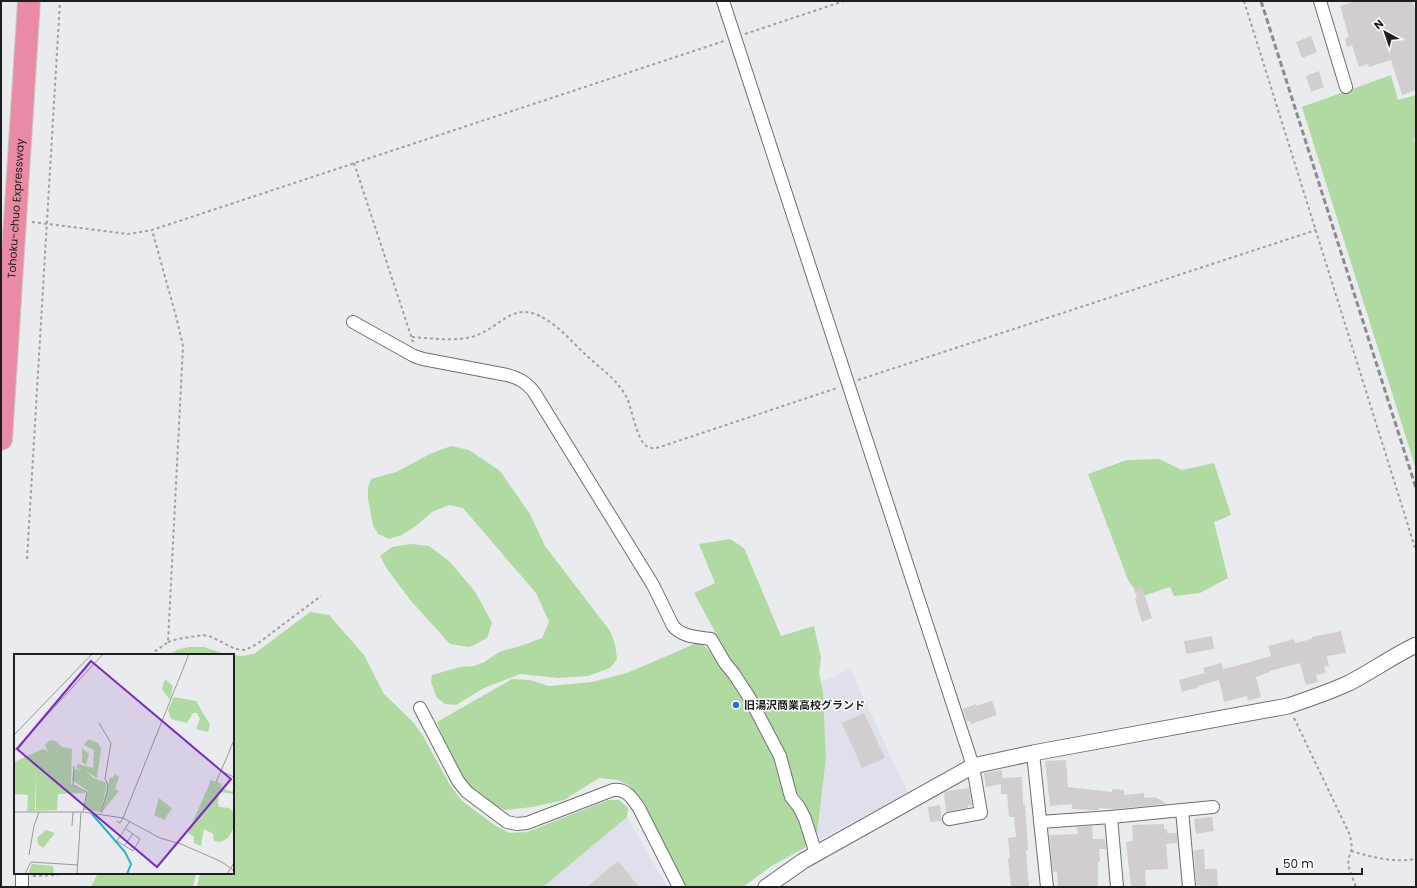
<svg xmlns="http://www.w3.org/2000/svg" width="1417" height="888" viewBox="0 0 1417 888" font-family="Poppins,'Noto Sans JP',sans-serif">
<style>
.built{fill:#dfe0eb}
.green{fill:#b0daa2}
.building{fill:#d2cecf}
.lines{fill:none;stroke-linecap:round;stroke-linejoin:round}
.minor-casing{stroke:#6f6f72;stroke-width:14}
.tertiary-casing{stroke:#6f6f72;stroke-width:17}
.motorway-casing{stroke:#c9c9c9;stroke-width:24}
.path{stroke:#9e9fa1;stroke-width:2;stroke-dasharray:3 3;stroke-linecap:butt}
.minor{stroke:#fff;stroke-width:12}
.tertiary{stroke:#fff;stroke-width:15}
.motorway{stroke:#e98ba4;stroke-width:22}
.rail{stroke:#8b8c8e;stroke-width:3;stroke-dasharray:6 3;stroke-linecap:butt}
.poi-dot{fill:#2570db;stroke:#fff;stroke-width:1.5}
.labels{text-anchor:middle;dominant-baseline:central;stroke-width:3;stroke-linejoin:round;paint-order:stroke}
.street-label{font-size:11px;fill:#1e1e1f;stroke:#fff}
.poi-label{font-size:11px;font-weight:bold;fill:#1e1e1f;stroke:#fff;text-anchor:start}
.inset-river{fill:none;stroke:#2bb1ca;stroke-width:2}
.inset-road{fill:none;stroke:#98999b;stroke-width:1}
.view{fill:#7b2cbf;fill-opacity:0.15;stroke:#7b2cbf;stroke-width:2}
.inset-edge{fill:none;stroke:#1e1e1f;stroke-width:2}
</style>
<rect width="100%" height="100%" fill="#eaebee"/>
<g class="built">
<path d="M850,669l58,124 -91,48 9,-83 -3,-66 -2,-10z"/>
<path d="M627,817l40,70h-124z"/>
</g>
<g class="green">
<path d="M1391,75l7,25 18,-5v40l-2,4 2,6v324l-114,-362z"/>
<path d="M451,446l18,4 31,21 30,43 15,32 65,85 5,13 2,15 -7,9 -22,8 -30,2 -38,-4 -36,14 -28,17 -11,-1 -8,-6 -6,-16 1,-7 28,-8 14,-1 10,-4 15,-10 24,-7 19,-7 7,-16 -13,-29 -73,-85 -14,-3 -17,7 -15,13 -15,10 -13,4 -11,-5 -5,-9 -5,-26v-12l3,-8 25,-7 34,-18z"/>
<path d="M1159,459l23,11 32,-7 17,52 -17,7 14,56 -28,15 -26,3 -4,-9 -30,10 -12,-17 -40,-106 39,-14z"/>
<path d="M730,539l14,9 37,88 33,-10 7,32 -2,15 4,19 3,66 -9,77 -15,-35 -7,-11 -12,-40 -41,-73 -11,-15 -37,-68 21,-10 -16,-39z"/>
<path d="M411,544l18,2 21,16 26,31 16,30 -5,15 -17,9 -20,-3 -39,-43 -24,-32 -7,-13 12,-9z"/>
<path d="M310,612l19,3 35,40 20,39 28,27 10,13 28,51 12,16 34,25 14,7 17,-1 81,-32h11l9,8 -1,9 -84,70h-346l3,-14h33v-218l8,1 13,-2z"/>
<path d="M699,642l8,6 25,33 41,73 2,11 12,37 11,15 10,29 -38,21 -27,20h-57l-46,-86 -10,-15 -12,-6 -19,-2 -35,22 -32,7 -27,3 -24,-11 -29,-34 -15,-43 75,-43 17,1 20,6 43,-4 35,-9z"/>
<path d="M189,647h15l21,7 8,1h-67l14,-6z"/>
<path d="M98,873h98l-3,14h-102z"/>
</g>
<g class="building">
<path d="M1356,1h56l4,11v78l-14,5 -11,-35 -22,7 -1,-3 -9,3 -7,-22 -5,2 -2,-9 4,-1 -9,-31z"/>
<path d="M1311,36l6,16 -15,6 -6,-16z"/>
<path d="M1319,71l5,16 -13,5 -5,-16z"/>
<path d="M1142,587l10,31 -10,4 -7,-23 2,-1 -3,-8z"/>
<path d="M1341,631l5,22 -19,3 2,10 -5,1 2,6 -10,2 2,7 -12,3 -6,-22 -30,8v1l-14,5 5,20 -13,4 -1,-5 -23,6 -5,-22 -21,6 1,1 -17,5 -3,-12 26,-7 -2,-5 18,-5 2,6 24,-6 24,-7 -3,-10 26,-7 1,4 17,-4v-2z"/>
<path d="M1212,636l2,13 -28,5 -2,-13z"/>
<path d="M992,701l5,14 -26,9 -1,-3 -3,1 -4,-13 13,-5v2z"/>
<path d="M864,713l21,45 -23,10 -20,-45z"/>
<path d="M1066,760l2,27 44,5v-3l12,1v5l20,-2v5l11,-1 12,7 -52,5 -16,-1v2h-6l-21,-1v-5l-22,2 -5,-45z"/>
<path d="M1002,770v8l20,-1 1,28h2l3,45h-2l3,37h-18l-3,-28 2,-1 -2,-20 8,-1 -2,-20h-5l-2,-23h-6v-10l-15,3 -2,-14z"/>
<path d="M969,788l3,17 -5,1 1,2 -22,4 -2,-19 3,-2z"/>
<path d="M940,805l2,16 -12,1 -2,-15z"/>
<path d="M1212,817l2,14 -18,3 -2,-15z"/>
<path d="M1164,824v5h3v4h10v10l-11,1 2,25 -23,1 1,16 -15,1 -5,-45 7,-1 -1,-16z"/>
<path d="M1092,826l1,13h12l1,10h-7l1,13h-2v25h-40l-1,-14 -1,-2 -3,1 -4,-37 29,-1 -1,-7z"/>
<path d="M1204,849l1,20h12l1,18h-17v-2h-5l-2,-35z"/>
<path d="M618,861l21,26h-52z"/>
</g>
<g class="lines">
<defs>
<g id="minor">
<path d="M723,1l250,765 8,47 -32,6"/>
<path d="M1320,1l26,86"/>
<path d="M353,322l61,34 9,3 84,16c12,3 19,7 27,17l119,193 20,41c9,11 25,11 38,13l14,24 9,11 15,23 31,59 11,41 8,10 6,12 11,35"/>
<path d="M420,708l38,73 9,11 40,30 10,2 10,-1 86,-33c13,-2 19,8 26,18l40,79"/>
<path d="M1033,753l14,134"/>
<path d="M1182,810l31,-3"/>
<path d="M1111,817l6,70"/>
<path d="M1040,822l71,-5 71,-7 7,77"/>
<path d="M22,876v11"/>
</g>
<path id="tertiary" d="M766,887l37,-26 170,-95 60,-13 255,-47c21,-7 41,-14 61,-23 23,-12 44,-27 67,-38"/>
<g id="motorway">
<path id="s1" d="M1,439l28,-438"/>
</g>
</defs>
<use href="#minor" class="minor-casing"/>
<use href="#tertiary" class="tertiary-casing"/>
<use href="#motorway" class="motorway-casing"/>
<g class="path">
<path d="M1244,1l172,550"/>
<path d="M745,34l99,-33"/>
<path d="M354,163l59,179"/>
<path d="M32,222l96,12 24,-4 572,-189"/>
<path d="M412,337c17,1 37,4 55,1 37,-7 44,-46 87,-13 12,9 22,21 33,31 14,13 31,24 40,42 5,11 10,44 21,49 4,2 8,1 12,0l177,-59"/>
<path d="M858,380l458,-150"/>
<path d="M27,559l33,-558"/>
<path d="M168,642l10,-3 25,-4 9,2 23,12 10,1 12,-6 64,-48"/>
<path d="M150,655l18,-13 15,-296 -6,-26 -25,-90"/>
<path d="M1294,718l56,117 2,13 -3,9 -1,8 8,22"/>
<path d="M1351,851c21,6 43,12 64,8l1,-1"/>
<path d="M33,876l23,-1 7,-2"/>
</g>
<use href="#minor" class="minor"/>
<use href="#tertiary" class="tertiary"/>
<use href="#motorway" class="motorway"/>
<path class="rail" d="M1261,1l155,487"/>
</g>
<circle class="poi-dot" cx="736" cy="705" r="4"/>
<g class="labels">
<g class="street-label">
<text stroke="none"><textPath href="#s1" startOffset="231">Tohoku-chuo Expressway</textPath></text>
</g>
<g class="poi-label">
<text x="744" y="705">旧湯沢商業高校グランド</text>
</g>
</g>
<g transform="translate(14 654)">
<rect width="220" height="220" fill="#eaebee"/>
<path d="M151,25l8,7 -3,14 -8,-11zM160,43l22,4 14,24 -2,7 -12,-3 4,-10 -3,-6h-4l-6,10 -16,-4 -3,-9zM74,85l10,4 3,6 -4,29 -11,-7 7,7 14,5 -6,29 -17,-2 4,-19 -16,-11 2,-11 9,1 -7,-2 2,-4 15,4 1,-18 -10,-5zM36,86l6,1 6,6 10,2 -1,35 15,9 -28,1 -1,16 -21,1 -1,-38v38h-8l1,-16 -14,-1v-32l29,-13 5,2 -3,-6zM68,94l7,6 -3,11 -4,-3zM101,119l4,4 -4,12 4,2 -17,21 8,-35 3,1zM197,126l11,4 -1,3 11,5 2,-4v6l-15,-2 -1,12 1,3 10,1 5,5v15l-6,10 -7,4 -7,-1 -1,-7 -9,-5 -3,17 -7,-3v-6l-6,-4zM145,144l13,10 -8,12 -10,-5zM32,176l9,3 -12,15 -5,-4 -1,-6zM18,210l21,2 1,8h-26z" fill="#b0daa2"/>
<path class="inset-river" d="M78,160l33,38 6,12 -4,10"/>
<path class="inset-road" d="M85,69l12,20 -6,36 3,5 -1,8 -6,21M0,81l78,-81M220,86l-13,31 13,6M0,97l89,-97M60,112l-1,19 14,7 -4,20M202,128l5,-11M0,158h69l40,6 37,20 21,6 41,18 12,9M103,167l3,2 3,-5 66,-164M58,172l1,-14M112,175l14,10 -7,12 -16,-10 13,-20M110,192l9,-12M15,201l5,-29 5,-14M11,220l6,-12 47,3M63,220l4,-62M213,220l7,-11"/>
<path class="view" d="M77,7l140,118 -74,88 -140,-118z"/>
<rect width="220" height="220" class="inset-edge"/>
</g>
<rect width="1417" height="888" fill="none" stroke="#1e1e1f" stroke-width="4"/>
<g transform="translate(1385 32) rotate(320)" stroke="#ffffff" stroke-width="3" paint-order="stroke">
<path d="M0-3L7 15L0 10L-7 15Z" fill="#1e1e1f"/>
<text y="-6" font-size="11" font-weight="bold" text-anchor="middle" fill="#1e1e1f">N</text>
</g>
<path d="M1277 868v6h85v-6" fill="none" stroke="#1e1e1f" stroke-width="2"/>
<text x="1283" y="868" font-size="12" fill="#1e1e1f" stroke="#ffffff" stroke-width="3" paint-order="stroke">50 m</text>
</svg>
